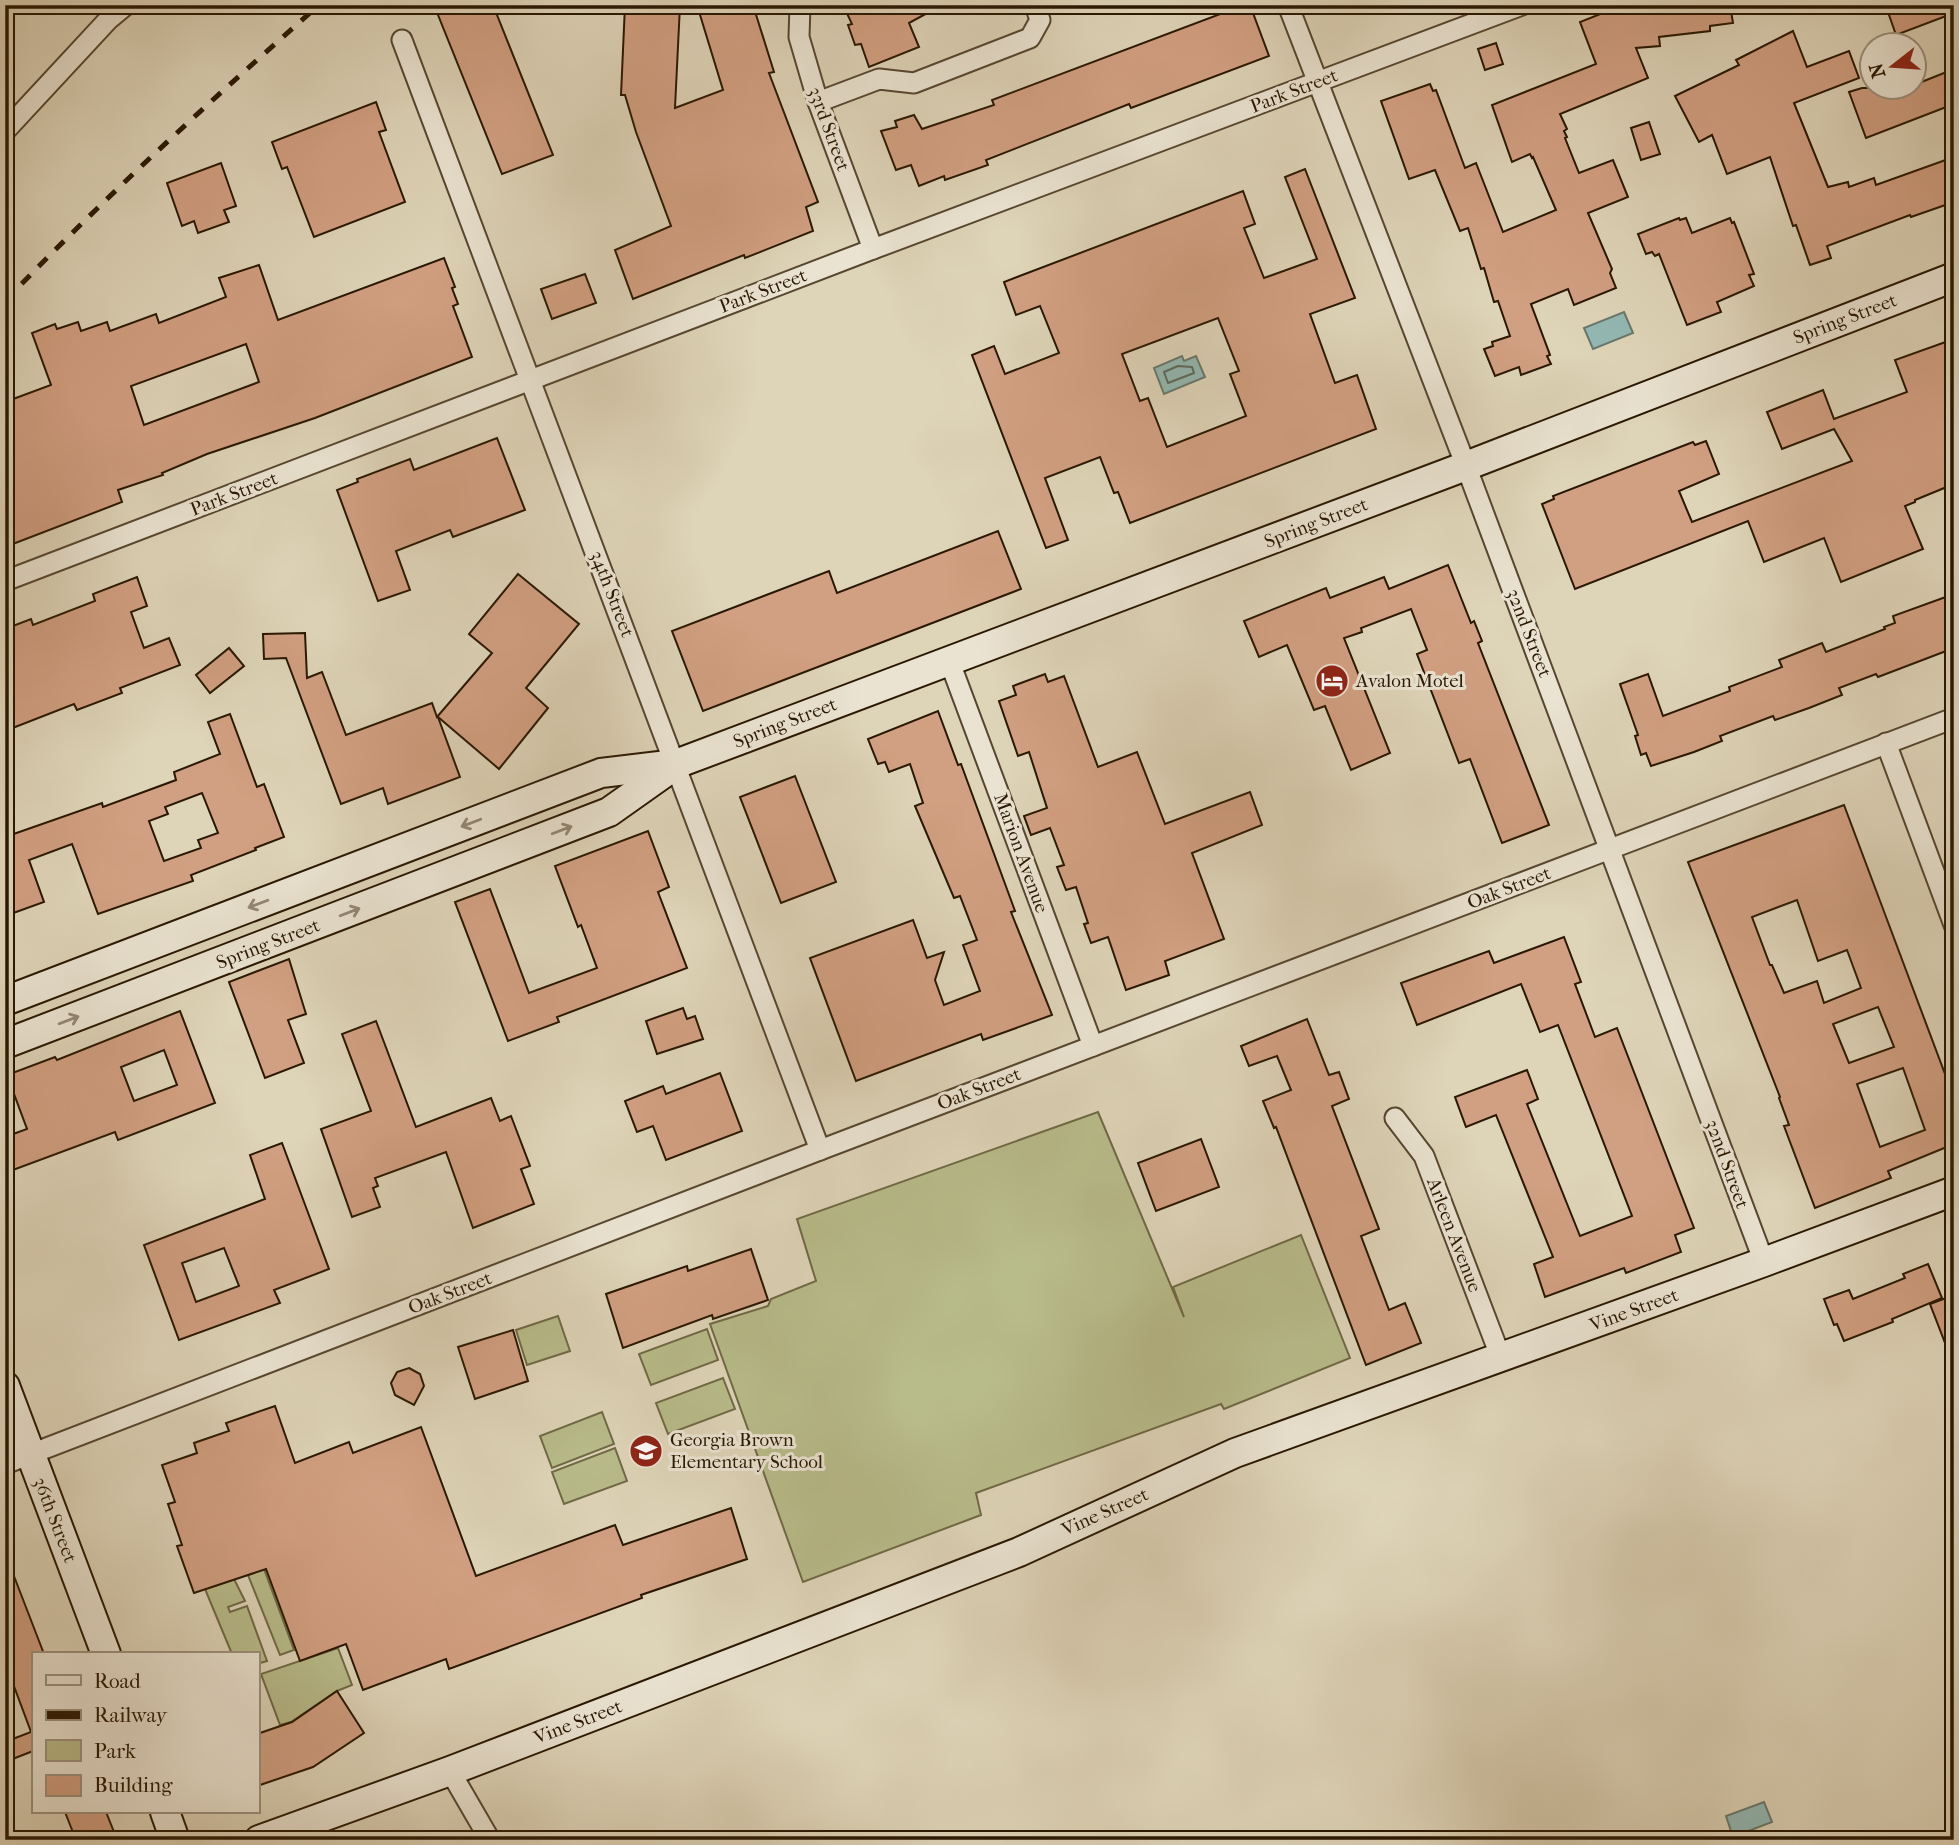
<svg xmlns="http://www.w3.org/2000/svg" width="1959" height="1845" viewBox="0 0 1959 1845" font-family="'IM FELL French Canon',serif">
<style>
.green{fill:#b8bb8a;stroke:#706946;stroke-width:2}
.water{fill:#93b8b3;stroke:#69786c;stroke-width:2}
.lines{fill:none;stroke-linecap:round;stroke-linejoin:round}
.shore{stroke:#5e685a;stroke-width:2}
.building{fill:#d19f81;stroke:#291702;stroke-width:2;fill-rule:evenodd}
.street-casing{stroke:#564630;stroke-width:23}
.secondary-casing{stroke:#291702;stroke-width:32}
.street{stroke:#eae3d1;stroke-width:19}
.secondary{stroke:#eae3d1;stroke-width:28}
.rail{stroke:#291702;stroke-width:5;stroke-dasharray:12 12;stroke-linecap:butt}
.oneway{stroke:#938774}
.labels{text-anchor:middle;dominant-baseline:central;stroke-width:6;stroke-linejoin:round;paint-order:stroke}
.street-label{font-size:19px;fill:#291702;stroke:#eae3d1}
.poi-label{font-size:19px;fill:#291702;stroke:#eae3d1;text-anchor:start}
</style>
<rect width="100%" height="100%" fill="#ded4b8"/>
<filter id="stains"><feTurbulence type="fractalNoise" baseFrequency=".00286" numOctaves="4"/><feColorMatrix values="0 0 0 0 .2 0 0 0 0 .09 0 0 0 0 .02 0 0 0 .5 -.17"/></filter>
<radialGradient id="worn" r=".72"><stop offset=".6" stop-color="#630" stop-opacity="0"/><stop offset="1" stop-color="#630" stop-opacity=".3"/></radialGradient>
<g class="green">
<path d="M1098,1112l86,205 -11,-30 128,-52 49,123 -126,51 -3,-5 -245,89 5,22 -178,67 -93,-258 58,-18 3,-7 45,-18 -19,-62z"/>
<path d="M558,1316l12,35 -43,14 -11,-35z"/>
<path d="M707,1329l11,31 -67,25 -12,-31z"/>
<path d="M723,1378l12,31 -67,25 -12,-31z"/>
<path d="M602,1412l12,32 -62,24 -12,-32z"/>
<path d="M615,1448l12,33 -63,23 -12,-32z"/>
<path d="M264,1569l30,81 -14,5 -32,-80z"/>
<path d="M234,1579l11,22 -17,6 2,5 17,-6 20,55 -10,3v-10h-25l-27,-65z"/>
<path d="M338,1648l14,37 -15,6 -46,31 -11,3 -19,-51z"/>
</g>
<g class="water">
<path d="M1624,312l9,21 -40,16 -9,-21z"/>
<path d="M1182,356l2,5 12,-5 9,21 -41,17 -10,-26z"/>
<path d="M1764,1802l8,20 -39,15 -7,-21z"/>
</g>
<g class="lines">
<path class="shore" d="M1178,366l14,1 2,6 -26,10 -4,-11z"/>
</g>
<g class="building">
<path d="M434,5h59l60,150 -51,19z"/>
<path d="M625,5h55l-5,103 48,-18 -26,-85h56l21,67 -5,1 49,129 -12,5 7,24 -68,27 -1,-3 -111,44 -18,-49 56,-24 -35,-94 -11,-37h-4z"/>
<path d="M843,5h99l-33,18 10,24 -50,20 -8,-23 -6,1 -7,-20 4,-1z"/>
<path d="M1244,5h6l19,51 -138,52 -2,-4 -143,56 2,5 -43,15 -1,-4 -25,10 -8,-21 -15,5 -15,-39 16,-4 -2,-6 19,-6 8,14 72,-24 -2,-5z"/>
<path d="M1623,5h107l3,18 -23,3v5l-51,6 1,9 -24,2 12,30 -88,36 7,15 -3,2 3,6 -2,1 14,35 34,-13 15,37 -40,16 24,56 -2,4 6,15 -42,17 -6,-16 -37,15 19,51 -3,1 4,8 -30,11 -2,-8 -24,9 -11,-27 9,-3 -1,-4 18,-6 -12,-35 -4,1 -10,-34 -3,1 -13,-41 -8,3 -25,-61 -26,9 -28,-78 49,-17 3,7 3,-1 29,78 11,-5 27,69 53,-22 -23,-53 -1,1 -2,-4 -18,8 -20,-57 104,-41 -16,-42z"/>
<path d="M1905,5h49v8l-58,22 -8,-23z"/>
<path d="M1793,31l14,36 42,-16 10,27 -65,25 34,84 20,-5 1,5 25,-9 2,7 78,-28v45l-43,15 -1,-2 -83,31 4,12 -21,7 -14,-40 -3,1 -23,-69 -43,17 -15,-39 -13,7 -24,-46 64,-31 -3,-5z"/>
<path d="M1496,43l7,21 -18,6 -7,-21z"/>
<path d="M1954,69v35l-88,34 -17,-46 13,-4h52v-3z"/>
<path d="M376,102l10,28 -7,2 26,70 -91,35 -27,-70 -5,2 -10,-27z"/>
<path d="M1649,122l11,32 -19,6 -10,-32z"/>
<path d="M221,163l15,43 -12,4 5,12 -31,11 -4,-12 -12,5 -15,-43z"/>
<path d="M1305,169l50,129 -45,16 25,69 22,-8 19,54 -246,94 -12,-31 -4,1 -14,-36 -55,21 23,62 -22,8 -74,-193 22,-9 11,28 54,-21 -19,-47 -24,9 -12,-33 239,-91 12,33 -11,4 20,50 53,-19 -32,-82zM1218,318l21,53 -9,3 16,42 -79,31 -19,-49 -8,3 -18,-47z"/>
<path d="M1679,218l1,2 6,-2 6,15 38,-15 2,5 2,-1 20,52 -5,1 5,11 -37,16 4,10 -34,13 -28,-71 -4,2 -3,-4 -6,2 -8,-20z"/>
<path d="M444,258l11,29 -3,1 6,16 -5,2 19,51 -157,61 -108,36 -45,19 1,2 -45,15 4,12 -117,45v-145l46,-17 -19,-52 23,-9 2,5 21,-7 3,9 26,-9 3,9 46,-17 3,9 67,-26 -7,-19 40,-13 19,55zM246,344l13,38 -115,43 -13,-39z"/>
<path d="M585,274l11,29 -44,16 -11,-30z"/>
<path d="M1954,339v36l-7,3 7,19v87l-39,16v2l-10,4 18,43 -82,33 -17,-44 -60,24 -16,-41 -173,68 -33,-85 12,-5 -1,-3 140,-54 2,3 11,-4 13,33 -40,17 13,31 160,-61 -18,-32 -52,20 -15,-37 56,-22 11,29 73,-27 -12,-32z"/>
<path d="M497,438l28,72 -72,27 -3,-7 -54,21 14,39 -32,11 -41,-111 21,-8 -1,-3 53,-20 4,11z"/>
<path d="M998,531l23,58 -318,122 -31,-80 157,-60 8,22z"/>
<path d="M1448,565l23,58 3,-2 8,20 -4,2 71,182 -47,18 -32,-84 -11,4 -42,-109 10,-4 -16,-41 -50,19 1,4 -18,6 46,115 -39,17 -26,-64 -11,4 -27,-65 -28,12 -15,-36 82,-33 4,10 54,-21 5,12z"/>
<path d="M518,574l61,50 -53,64 22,20 -49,61 -61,-52 22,60 -72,27 -5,-16 -42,16 -55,-146 -22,1 -1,-25 42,-1 2,45 15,-6 24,63 86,-32 5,14 55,-64 -23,-19z"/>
<path d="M137,577l10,29 -16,6 13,36 25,-10 11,27 -60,23 2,5 -45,17 -3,-6 -69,27v-102l26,-10 2,6 62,-24 -2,-7z"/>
<path d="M1954,594v54l-76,29 -2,-3 -37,14 3,7 -33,13 -34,12 -2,-4 -53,20 2,5 -28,11 -43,14 -5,-13 -5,2 -6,-19 3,-1 -18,-51 28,-10 15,42 67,-25 -1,-4 53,-20 -3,-7 43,-17 4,9 59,-23 -1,-2 11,-4 -2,-7z"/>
<path d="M229,648l15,18 -34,27 -14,-18z"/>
<path d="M1045,674l3,8 16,-6 34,91 39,-15 28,72 85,-32 12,33 -70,28 32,86 -59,22 4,14 -43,15 -18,-53 -17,6 -7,-19 4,-1 -12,-36 -10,3 -9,-23 7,-2 -14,-37 -19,7 -7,-19 23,-8 -18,-56 -11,4 -19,-55 17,-6 -3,-9z"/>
<path d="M938,711l20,54 3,-1 54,147 -4,1 41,103 -69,25 -2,-6 -125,47 -46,-123 103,-38 14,38 17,-6 -9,28 9,25 36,-14 -17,-46 14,-5 -17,-44 -6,2 -39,-92 8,-3 -13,-39 -21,8 -4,-10 -7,2 -10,-25z"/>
<path d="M230,714l27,73 7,-3 20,53 -29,11 1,2 -65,25 2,6 -95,33 -26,-70 -43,16 15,42 -39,14v-79l97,-34 1,4 73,-27 -2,-8 46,-18 -12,-32zM202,793l16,40 -20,7 3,8 -37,13 -15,-40 19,-7 -3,-7z"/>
<path d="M795,776l41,106 -55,21 -41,-106z"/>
<path d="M1844,805l110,293v46l-66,27 3,7 -76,30 -31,-82 5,-1 -10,-27 1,-1 -92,-235zM1797,900l21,61 29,-11 14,38 -37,15 -7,-22 -33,12 -12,-28h-2l-18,-48zM1878,1007l16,40 -45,16 -16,-39zM1903,1068l22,62 -45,17 -23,-63z"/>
<path d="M648,831l21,56 -11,5 29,76 -130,49 2,5 -51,19 -53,-139 35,-13 39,104 68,-25 -16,-43 -3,2 -23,-61z"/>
<path d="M1564,937l17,45 -6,2 20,53 22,-9 77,200 -19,7 6,17 -55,21 -2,-5 -79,29 -11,-33 19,-7 -57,-142 -30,12 -11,-30 72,-27 11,29 -11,5 53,132 52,-20 -74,-191 -18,7 -19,-48 -104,41 -16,-42 88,-32 5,12z"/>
<path d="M289,959l17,55 -18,6 16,43 -39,15 -36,-96z"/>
<path d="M683,1008l4,11 8,-3 8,23 -46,15 -11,-33z"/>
<path d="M180,1011l35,92 -97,37 -3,-8 -102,38 -8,-21v-12l22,-8 -20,-54 48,-18 2,3zM164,1050l13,35 -43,16 -13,-34z"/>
<path d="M1307,1019l22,56 10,-3 10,27 -17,7 47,123 -18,7 28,74 16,-7 16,40 -55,22 -90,-238 -2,1 -11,-27 28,-11 -14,-34 -28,10 -8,-20z"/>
<path d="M376,1021l40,106 75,-29 9,23 11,-5 19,50 -9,3 13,35 -61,24 -27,-76 -71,26 3,8 -5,2 7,19 -28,10 -31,-88 50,-18 -29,-77z"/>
<path d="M720,1073l22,58 -76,29 -13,-34 -16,6 -12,-31 38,-15 3,8z"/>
<path d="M1201,1139l18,48 -63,24 -18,-48z"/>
<path d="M282,1143l47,126 -55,21 6,13 -101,37 -35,-95 121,-46 -15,-44zM224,1248l15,38 -43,16 -14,-39z"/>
<path d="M751,1249l17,51 -55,19 -1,-4 -89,33 -17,-54 81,-28 1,5z"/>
<path d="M1928,1264l14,34 -50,21 1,3 -49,19 -7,-17 -3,1 -10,-26 25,-9 4,9 52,-21 -2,-4z"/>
<path d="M1954,1295v66h-2l-22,-57z"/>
<path d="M513,1330l15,51 -53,18 -17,-52z"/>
<path d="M409,1368l11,6 4,12 -10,19 -19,-10 -4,-12 6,-11z"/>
<path d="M275,1406l20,57 54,-21 4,11 68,-26 55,149 139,-51 8,20 108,-37 16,51 -106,36 1,3 -193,71 -3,-10 -83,31 -17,-46 -46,17 -34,-92 -72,24 -17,-47 5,-1 -14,-41 7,-2 -13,-37 35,-12 -3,-10 35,-12 -3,-8z"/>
<path d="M7,1558l37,96h-11v97l-28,11v-20l26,-10 -26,-70v-103z"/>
<path d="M337,1691l27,42 -51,34 -56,19v-52l35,-12z"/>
<path d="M65,1812h41l8,20 -21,8h-17z"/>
</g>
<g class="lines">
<defs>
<g id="street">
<path d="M800,5l-1,32 19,65 55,147"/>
<path d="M1288,5l178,461 298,796"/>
<path d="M402,40l418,1110"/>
<path d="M818,102l61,-23 35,4 116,-45 10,-18 -5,-15"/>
<path d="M5,131l103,-111 18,-15"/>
<path d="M5,581l868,-332 649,-244"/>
<path d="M949,660l144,386"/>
<path d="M1886,743l68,182"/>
<path d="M1395,1118l29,38 77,202"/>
<path d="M5,1464l815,-314 1134,-432"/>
<path d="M450,1771l40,69"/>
</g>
<g id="secondary">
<path d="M5,1001l596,-228 75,-9 790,-298 488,-189"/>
<path d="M5,1044l604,-232 65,-46"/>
<path d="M5,1386l101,268"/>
<path d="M165,1812l10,28"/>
<path d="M259,1840l191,-69 569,-219 216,-99 529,-191 190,-71"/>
</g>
</defs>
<use href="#street" class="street-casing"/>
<use href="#secondary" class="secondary-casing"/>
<use href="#street" class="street"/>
<use href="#secondary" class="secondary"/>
<path class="rail" d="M5,301c100,-104 206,-201 314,-296"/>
</g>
<defs><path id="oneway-shaft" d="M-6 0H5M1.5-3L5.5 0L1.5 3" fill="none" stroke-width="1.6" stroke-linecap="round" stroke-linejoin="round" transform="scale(1.75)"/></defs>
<g class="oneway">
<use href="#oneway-shaft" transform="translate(471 823) rotate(159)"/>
<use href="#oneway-shaft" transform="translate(562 830) rotate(-21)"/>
<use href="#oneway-shaft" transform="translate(258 904) rotate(159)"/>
<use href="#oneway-shaft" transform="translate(350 912) rotate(-21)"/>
<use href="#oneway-shaft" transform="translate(69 1020) rotate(-21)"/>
</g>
<defs>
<symbol id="hotel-disc" viewBox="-11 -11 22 22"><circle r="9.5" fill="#8f2418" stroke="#eae3d1"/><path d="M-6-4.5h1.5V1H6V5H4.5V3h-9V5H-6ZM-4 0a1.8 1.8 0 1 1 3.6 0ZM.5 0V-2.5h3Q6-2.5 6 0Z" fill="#fff"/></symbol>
<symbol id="school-disc" viewBox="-11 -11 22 22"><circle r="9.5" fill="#8f2418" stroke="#eae3d1"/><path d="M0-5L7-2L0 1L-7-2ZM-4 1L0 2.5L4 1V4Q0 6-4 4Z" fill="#fff"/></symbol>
</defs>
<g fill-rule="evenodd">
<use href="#hotel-disc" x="1313" y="662" width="38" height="38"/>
<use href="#school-disc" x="627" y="1432" width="38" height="38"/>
</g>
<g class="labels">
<g class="street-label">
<text transform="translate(1294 91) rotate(-21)">Park Street</text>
<text transform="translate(829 129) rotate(70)">33rd Street</text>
<text transform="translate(763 291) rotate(-21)">Park Street</text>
<text transform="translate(1845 319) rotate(-21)">Spring Street</text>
<text transform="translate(234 494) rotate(-21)">Park Street</text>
<text transform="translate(1316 523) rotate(-21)">Spring Street</text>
<text transform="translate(612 594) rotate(69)">34th Street</text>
<text transform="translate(1529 633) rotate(69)">32nd Street</text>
<text transform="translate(785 723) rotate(-21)">Spring Street</text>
<text transform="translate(1021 853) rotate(70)">Marion Avenue</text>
<text transform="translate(1509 888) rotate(-21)">Oak Street</text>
<text transform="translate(268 944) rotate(-21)">Spring Street</text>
<text transform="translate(979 1089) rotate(-21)">Oak Street</text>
<text transform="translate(1727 1164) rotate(70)">32nd Street</text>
<text transform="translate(1454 1235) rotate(69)">Arleen Avenue</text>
<text transform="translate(450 1293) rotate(-21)">Oak Street</text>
<text transform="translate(1634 1310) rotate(-20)">Vine Street</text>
<text transform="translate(1105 1512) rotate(-24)">Vine Street</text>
<text transform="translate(55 1520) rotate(69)">36th Street</text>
<text transform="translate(578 1722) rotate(-21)">Vine Street</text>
</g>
<g class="poi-label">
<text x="1356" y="681">Avalon Motel</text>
<text x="670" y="1440">Georgia Brown<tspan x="670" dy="22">Elementary School</tspan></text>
</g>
</g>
<rect width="1959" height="1845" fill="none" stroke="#ded4b8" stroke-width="28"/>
<rect x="7" y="7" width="1945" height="1831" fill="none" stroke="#291702" stroke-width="3.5"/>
<rect x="14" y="14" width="1931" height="1817" fill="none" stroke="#291702" stroke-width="2"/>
<rect x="32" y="1652" width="228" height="161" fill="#eae3d1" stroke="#9d917e" stroke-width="2"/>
<rect x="46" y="1675" width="35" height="10" fill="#eae3d1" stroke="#9d917e" stroke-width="2"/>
<text x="94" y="1688" font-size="21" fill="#291702">Road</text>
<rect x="46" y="1710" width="35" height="10" fill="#291702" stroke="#9d917e" stroke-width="2"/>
<text x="94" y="1722" font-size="21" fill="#291702">Railway</text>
<rect x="46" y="1740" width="35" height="21" fill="#b8bb8a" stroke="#9d917e" stroke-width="2"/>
<text x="94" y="1758" font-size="21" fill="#291702">Park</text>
<rect x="46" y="1775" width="35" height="21" fill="#d19f81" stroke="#9d917e" stroke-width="2"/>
<text x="94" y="1792" font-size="21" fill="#291702">Building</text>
<g transform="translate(1893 66) rotate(253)"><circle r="33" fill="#eae3d1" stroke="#9d917e" stroke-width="2"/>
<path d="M0-5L12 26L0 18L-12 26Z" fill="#8f2418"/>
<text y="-10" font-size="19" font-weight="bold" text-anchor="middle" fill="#291702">N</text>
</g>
<rect width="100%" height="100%" filter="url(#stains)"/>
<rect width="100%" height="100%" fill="url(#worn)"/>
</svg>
